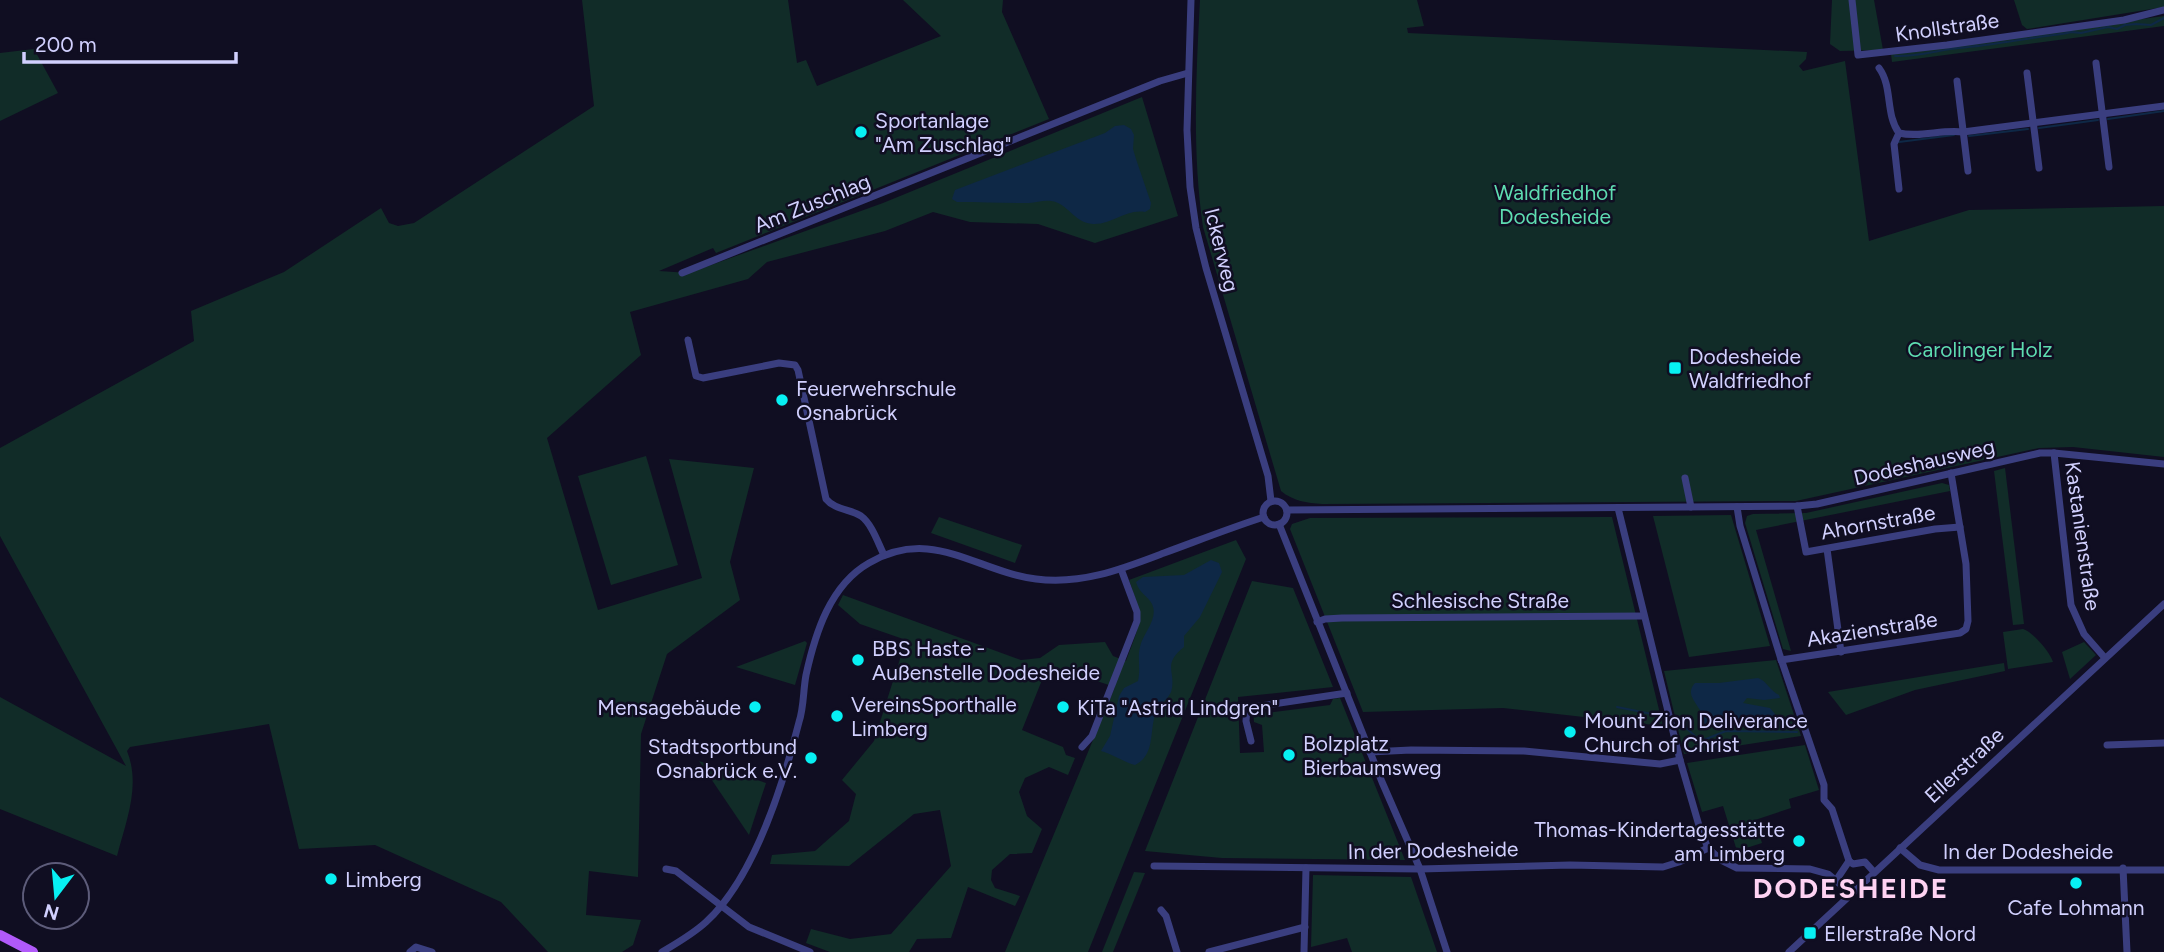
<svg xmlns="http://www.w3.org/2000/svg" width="2164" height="952" viewBox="0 0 2164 952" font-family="Figtree,sans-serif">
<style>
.green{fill:#112c28}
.water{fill:#0e2846}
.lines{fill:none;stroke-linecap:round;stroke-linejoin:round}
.stream{stroke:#0e2846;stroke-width:2}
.minor{stroke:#3a3e7f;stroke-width:7}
.major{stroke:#b15afa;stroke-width:10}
.poi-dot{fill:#07f0f3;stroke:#100e22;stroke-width:2.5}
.labels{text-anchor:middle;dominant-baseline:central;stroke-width:5;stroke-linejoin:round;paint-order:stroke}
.street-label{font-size:21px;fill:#d1d0fe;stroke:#100e22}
.poi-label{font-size:21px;fill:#d1d0fe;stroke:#100e22;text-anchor:start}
.park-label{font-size:21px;fill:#5edcb1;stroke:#100e22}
.district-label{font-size:28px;font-weight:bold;letter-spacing:2px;fill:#fed2f2;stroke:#100e22}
</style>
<rect width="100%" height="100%" fill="#100e22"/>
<g class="green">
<path d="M582,0h206l9,63 9,-3 11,26 124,-50 -38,-36h100l-1,12 47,107 -333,134 -3,-5 -54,23 30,2 194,-70 259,-106 36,119 -83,27 -57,-19 -68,-2 -37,-10 -48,19 -118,31 -19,17 -118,33 11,43 -94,83 51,172 104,-32 -33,-119 85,9 -24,94 10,38 -73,54 -26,80 -3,143 -49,-6 -3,44 55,5 -8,25 -11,7h-74l-47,-50 -126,-57 -76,4 -30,-125 -139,23 -3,4c14,35 -1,70 -10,105l-117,-47v-112l126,69 -126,-230v-88l194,-107 -3,-30 93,-39 97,-64 8,15 9,3 16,-3 180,-117z"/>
<path d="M1200,0h217l7,26 -17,2 1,5 399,19 -1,7 -7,7 4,5 42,-10 24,180 100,-31 195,-4v251l-91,-10 -34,1 -243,53 -474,3c-15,-1 -29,-3 -41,-13l-78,-264c-11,-76 -7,-151 -3,-227z"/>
<path d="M1832,0h42l9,50 -43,1 -10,-7z"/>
<path d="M2014,0h150v7l-137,22 -5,-4z"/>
<path d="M2164,16v10l-272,36 -1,-8z"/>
<path d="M34,49l24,44 -58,28v-68z"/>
<path d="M646,456l32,109 -67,20 -33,-109z"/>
<path d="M2005,468l19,156 -11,1 -19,-154z"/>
<path d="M1942,483l7,2 1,6 -194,39 35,121 -8,-2 -38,-126 2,-7 6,-2 53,-1z"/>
<path d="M1731,515l39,131 -81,11 -36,-141z"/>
<path d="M939,517l83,28 -7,18 -84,-30z"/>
<path d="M1612,517l51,209 -160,-18 -140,4 -73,-183 2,-5 18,-6z"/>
<path d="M1236,540l10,19 -158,393h-83l110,-265 -67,-22 -26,65 41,17 3,8 9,3 -7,17 -19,-8 -24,11 -6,14 8,24 15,13 -10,24 -22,1 -18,16 -1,10 4,8 25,8 -5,10 -47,-19 -17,51 -34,1 -8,13h-79l-24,-9 5,-14 39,10 41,-5 60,-68 -11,-56 -26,4 -65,52 -79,-2 2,-9 43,-4 34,-30 7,-27 -14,-14 32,-39 32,-101 -46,-16 -22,-19 5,-10 178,65 19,-2 19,-13 46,-3 8,14 13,5c15,-41 18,-39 3,-81z"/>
<path d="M1252,581l41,7 40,99 -95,10 2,56 24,-1 -2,-27 -8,-3 -1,-13 10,-1 3,5 64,-8 3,-6 7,-1 65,162 -183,-2 -77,-7z"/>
<path d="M2023,629c10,3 27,23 30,33l-45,7 -5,-37z"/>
<path d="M805,641l2,2 -12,42 -59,-18z"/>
<path d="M2084,642l12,13 -26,24 -8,-27z"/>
<path d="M1776,660l25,76 -117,18 -20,-83z"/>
<path d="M2004,663l1,8 -90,19 -69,25 -18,-23z"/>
<path d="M1805,745l14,45 -30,9 2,9 -36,12 7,23 -25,8 -14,-45 -21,6 -15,-49z"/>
<path d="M699,761l67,22 -17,52z"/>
<path d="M1134,872l11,1 -32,79h-11z"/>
<path d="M1313,875l98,2 26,75h-85l-5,-14 -36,9z"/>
</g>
<g class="water">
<path d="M1124,125l7,4 3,6 -1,14 3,10 15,44 -1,6 -5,3c-20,-3 -33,13 -52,12 -19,-1 -25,-21 -42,-23 -8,-1 -15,2 -22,2 -24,0 -48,-1 -72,-1l-5,-3 3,-9 150,-57 10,-7z"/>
<path d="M1211,560l8,3 3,9 -22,45 -16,19v11c-23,18 -7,25 -13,45 -3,7 -11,12 -14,18 -9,19 0,44 -22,55 -12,-3 -22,-11 -34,-14l9,-15 9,-40 5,-8 14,-7c3,-13 -1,-23 2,-34 3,-14 19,-28 12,-43 -4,-8 -13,-11 -16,-22l7,-5 41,-2z"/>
<path d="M1758,678c9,3 12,13 21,17l1,3 -16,2 -17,-2 -4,5 27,5 5,6 1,6 -5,5 -49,-3 -11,3 -9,-1 -3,-7 1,-7c-6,-10 -14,-17 -5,-27h24z"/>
</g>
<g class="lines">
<g class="stream">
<path d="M1895,56c22,1 43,-6 64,-8 27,-2 53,-7 80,-11 11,-2 21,-2 32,-5l10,1 27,-6 9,2 8,-4 11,-1 15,1 13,-7"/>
<path d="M2108,119l56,-8"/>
<path d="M2039,128l59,-8"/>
<path d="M1969,136l59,-7"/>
<path d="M1899,142l55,-7"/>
<path d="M1617,707l40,8"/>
<path d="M1679,721l18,17 9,1 20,-8 71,1"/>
</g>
<g class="minor">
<path d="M1191,0l-4,130 3,57 6,41 10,40 62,208 3,25"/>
<path d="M1852,0l6,55 89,-10 177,-25 40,-10"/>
<path d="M2096,63l13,104"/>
<path d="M1879,68c14,19 6,46 20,65 21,5 43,-4 64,-1l201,-26"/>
<path d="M2027,73l12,95"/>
<path d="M1957,81l11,90"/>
<path d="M1899,133l-5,11 5,45"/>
<path d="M682,273l478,-192 28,-8"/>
<path d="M688,340l8,36 7,2 76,-15 16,2 3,5 28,129c9,11 24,10 35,17 11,8 17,27 23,39"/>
<path d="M2054,453l17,152 13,29 21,24"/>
<path d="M1685,478l6,29"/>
<circle cx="1275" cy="513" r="12"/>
<path d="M1797,506l9,46 129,-23 25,-2"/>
<path d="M1737,507l3,19 40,130 44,129v15l8,9 17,52"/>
<path d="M1618,508l62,252 20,69 8,19 13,12 16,8 73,1 18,5 23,19"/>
<path d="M1287,510l510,-4 20,-2 223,-51h14l110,11"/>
<path d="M1279,524l103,258 38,87 27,83"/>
<path d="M1827,549l14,103"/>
<path d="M1317,622l8,-3 17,-1 301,-2"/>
<path d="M1781,660l179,-27 6,-4 2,-8 -2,-57 -15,-91"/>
<path d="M1251,741l-5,-20 1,-13 100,-15"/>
<path d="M2107,745l57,-2"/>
<path d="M1082,747l10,-11 45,-115v-9l-16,-43"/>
<path d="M1370,752l41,-2 113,1 136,13 20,-4"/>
<path d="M1900,848l20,17 19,5h225"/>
<path d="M1849,861l4,3 12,-2 9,10"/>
<path d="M1154,866l266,3 150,-4 93,2 16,-5 29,-14"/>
<path d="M2123,868l4,84"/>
<path d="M666,869l10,2 73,56 61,25"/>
<path d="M1837,879l12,-18"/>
<path d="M1161,910l5,6 11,36"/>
<path d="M410,952l6,-5 16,5"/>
<path d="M662,952c15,-9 31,-18 44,-30 48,-44 77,-137 93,-200 5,-15 4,-31 7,-47 9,-41 24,-90 63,-112 63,-37 106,8 167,16 46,6 86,-10 128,-26 33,-12 66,-25 100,-36"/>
<path d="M1209,952l96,-25"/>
<path d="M1304,952l2,-84"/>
<path d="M1789,952l375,-348"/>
</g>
<path class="major" d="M0,935l33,17"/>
</g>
<g class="poi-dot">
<circle cx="861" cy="132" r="7"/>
<rect x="1668" y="361" width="14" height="14" rx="3.5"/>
<circle cx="782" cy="400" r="7"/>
<circle cx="858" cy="660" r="7"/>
<circle cx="755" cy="707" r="7"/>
<circle cx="1063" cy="707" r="7"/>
<circle cx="837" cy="716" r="7"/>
<circle cx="1570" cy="732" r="7"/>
<circle cx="1289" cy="755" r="7"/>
<circle cx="811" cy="758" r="7"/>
<circle cx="1799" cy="841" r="7"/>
<circle cx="331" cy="879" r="7"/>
<circle cx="2076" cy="883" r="7"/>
<rect x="1803" y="926" width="14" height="14" rx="3.5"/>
</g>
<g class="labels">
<g class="street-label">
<text transform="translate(1947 27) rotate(-8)">Knollstraße</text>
<text transform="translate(812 203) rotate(-22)">Am Zuschlag</text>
<text transform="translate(1222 250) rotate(76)">Ickerweg</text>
<text transform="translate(1924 462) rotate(-13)">Dodeshausweg</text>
<text transform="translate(1878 522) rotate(-10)">Ahornstraße</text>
<text transform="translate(2083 536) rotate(82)">Kastanienstraße</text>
<text x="1480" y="600">Schlesische Straße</text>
<text transform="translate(1872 629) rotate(-9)">Akazienstraße</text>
<text transform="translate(1964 765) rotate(-43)">Ellerstraße</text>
<text transform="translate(1433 850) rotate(-1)">In der Dodesheide</text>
<text x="2028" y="851">In der Dodesheide</text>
</g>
<g class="poi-label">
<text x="875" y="120">Sportanlage<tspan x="875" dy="24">"Am Zuschlag"</tspan></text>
<text x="1689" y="356">Dodesheide<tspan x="1689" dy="24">Waldfriedhof</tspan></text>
<text x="796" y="388">Feuerwehrschule<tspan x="796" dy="24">Osnabrück</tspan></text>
<text x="872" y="648">BBS Haste -<tspan x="872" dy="24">Außenstelle Dodesheide</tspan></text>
<text x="851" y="704">VereinsSporthalle<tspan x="851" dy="24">Limberg</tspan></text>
<text x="741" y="707" text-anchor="end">Mensagebäude</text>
<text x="1077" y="707">KiTa "Astrid Lindgren"</text>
<text x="1584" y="720">Mount Zion Deliverance<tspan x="1584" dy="24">Church of Christ</tspan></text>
<text x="1303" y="743">Bolzplatz<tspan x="1303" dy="24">Bierbaumsweg</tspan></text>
<text x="797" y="746" text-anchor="end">Stadtsportbund<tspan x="797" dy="24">Osnabrück e.V.</tspan></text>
<text x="1785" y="829" text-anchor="end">Thomas-Kindertagesstätte<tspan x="1785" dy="24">am Limberg</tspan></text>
<text x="345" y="879">Limberg</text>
<text x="2076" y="907" text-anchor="middle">Cafe Lohmann</text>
<text x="1824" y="933">Ellerstraße Nord</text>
</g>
<g class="park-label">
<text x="1555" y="192">Waldfriedhof<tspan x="1555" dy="24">Dodesheide</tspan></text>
<text x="1980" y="349">Carolinger Holz</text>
</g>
<g class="district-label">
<text x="1851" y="888">DODESHEIDE</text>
</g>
</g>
<g transform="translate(56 896) rotate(196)"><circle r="33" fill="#100e22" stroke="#5d5c7a" stroke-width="2"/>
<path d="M0-5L12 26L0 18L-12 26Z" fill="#07f0f3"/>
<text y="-10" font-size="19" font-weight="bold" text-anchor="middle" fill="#d1d0fe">N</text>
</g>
<path d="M24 52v10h212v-10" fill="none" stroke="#d1d0fe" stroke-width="3.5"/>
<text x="35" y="52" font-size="21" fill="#d1d0fe" stroke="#100e22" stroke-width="5" paint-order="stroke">200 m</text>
</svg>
